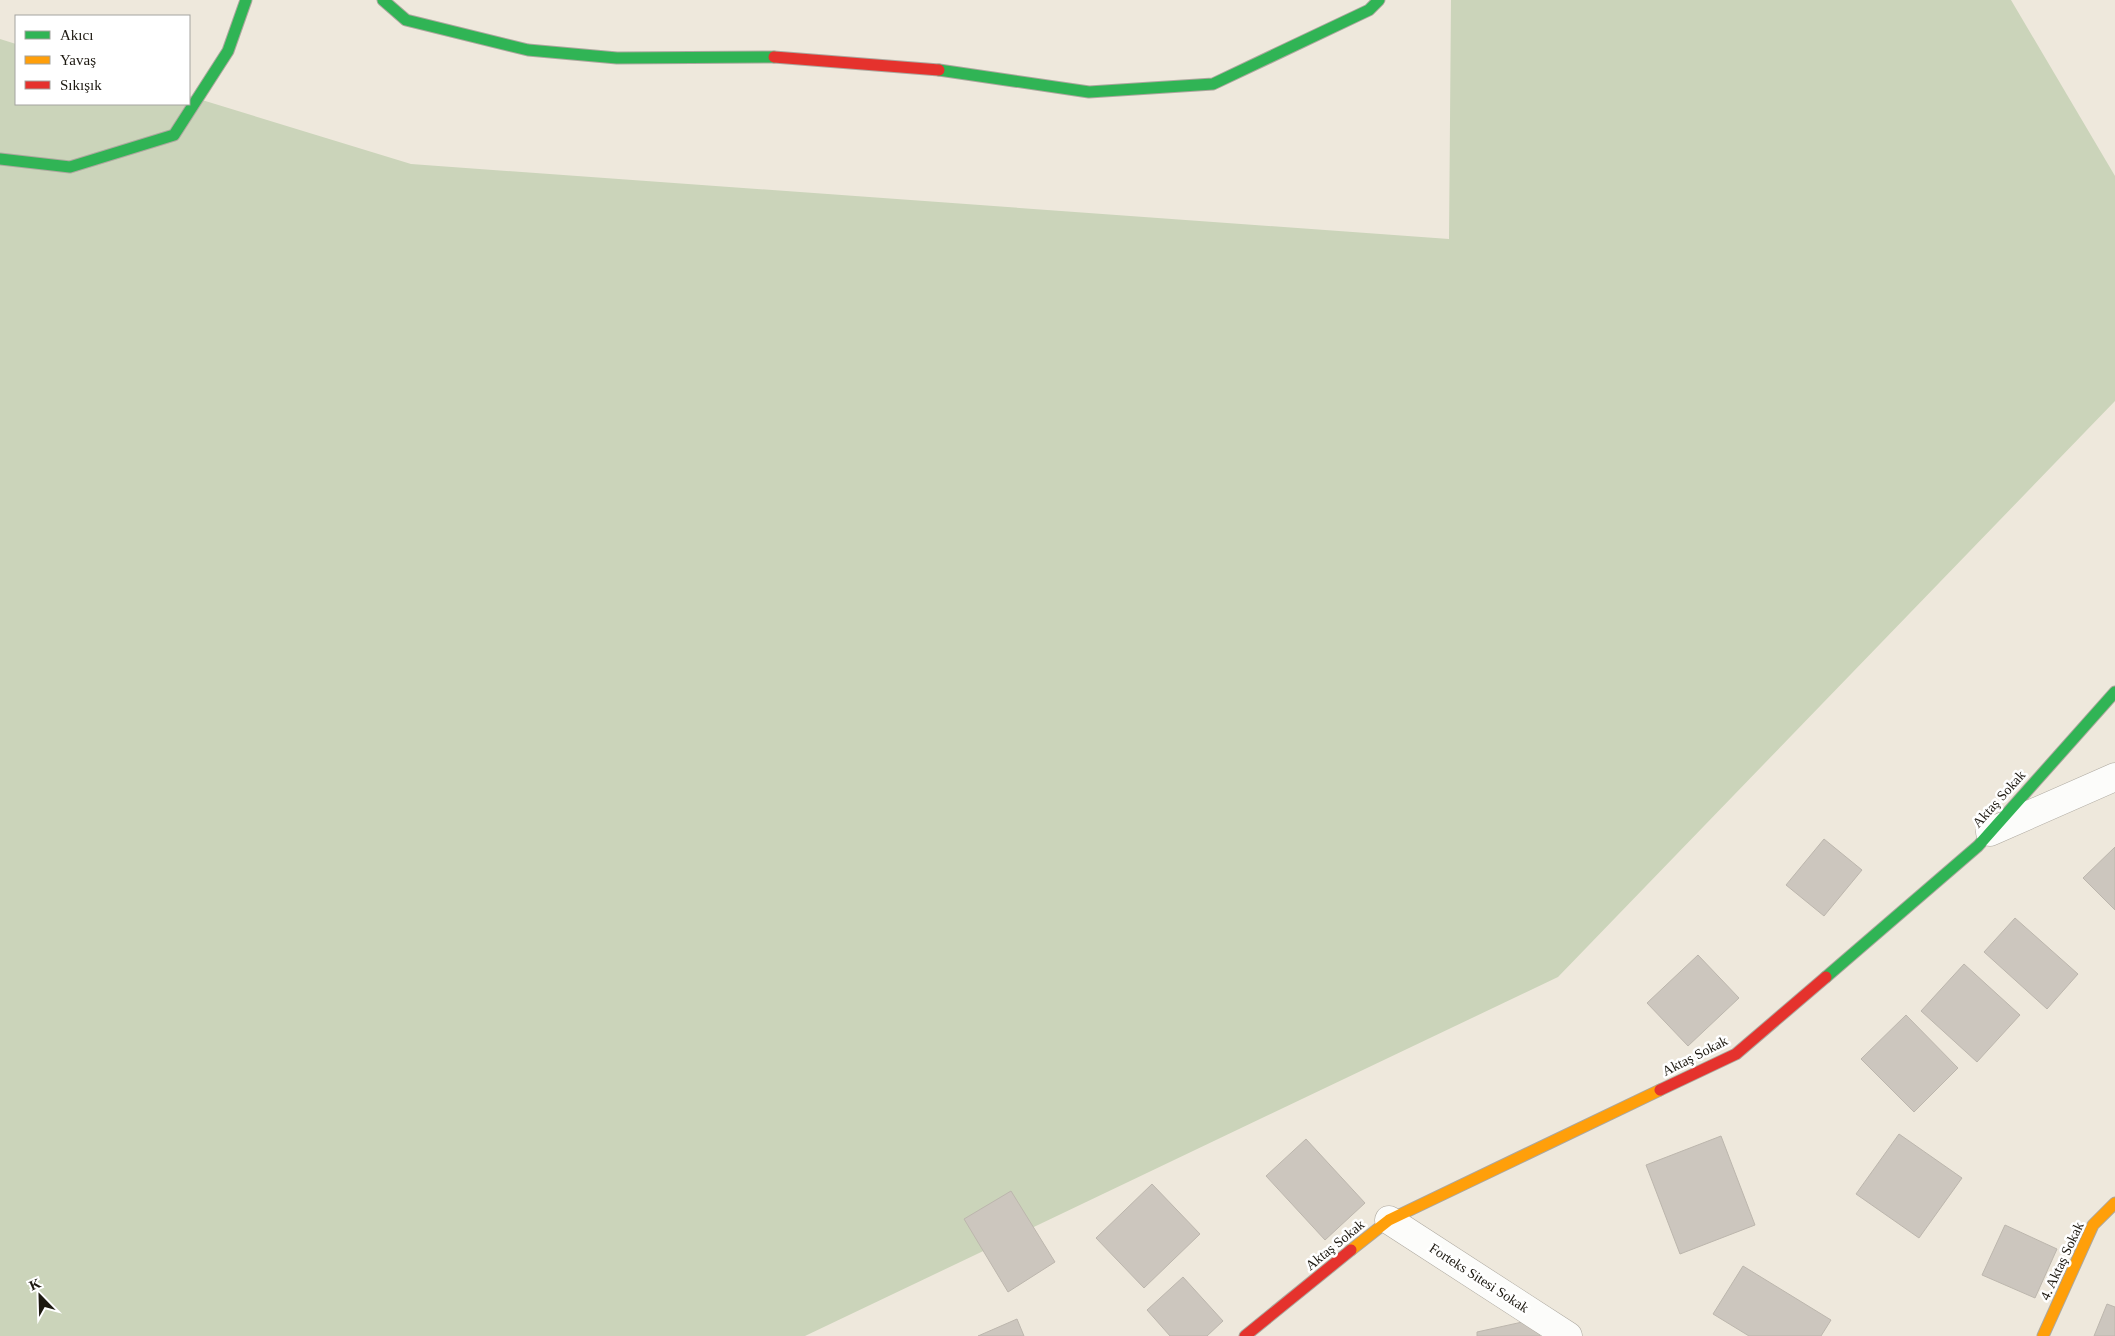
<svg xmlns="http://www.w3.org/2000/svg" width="2115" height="1336" viewBox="0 0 2115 1336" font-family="Georgia,serif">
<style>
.green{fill:#cbd4ba}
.building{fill:#ccc6be;stroke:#bcb6ad}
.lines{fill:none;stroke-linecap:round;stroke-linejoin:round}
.street-casing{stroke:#aca79e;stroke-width:29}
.fast-casing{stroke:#aca79e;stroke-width:13}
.slow-casing{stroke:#aca79e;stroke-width:13}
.jam-casing{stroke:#aca79e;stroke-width:13}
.street{stroke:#fcfcfa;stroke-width:28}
.fast{stroke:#30b455;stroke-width:11}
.slow{stroke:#ff9f0a;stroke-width:11}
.jam{stroke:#e5322d;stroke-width:11}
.labels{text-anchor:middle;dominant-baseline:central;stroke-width:5;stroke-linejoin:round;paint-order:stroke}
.street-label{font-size:14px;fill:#1c1810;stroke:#fff}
</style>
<rect width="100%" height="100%" fill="#eee8dc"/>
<path class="green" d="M1451,0h560l104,176v225l-557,576 -753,359h-805v-1297l16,5v60h173v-8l222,68 1038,75z"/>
<g class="building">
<path d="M1824,839l38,31 -38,46 -38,-31z"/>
<path d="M2115,847v63l-32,-32z"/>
<path d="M2015,918l63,56 -31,35 -63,-57z"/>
<path d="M1698,955l41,43 -51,48 -41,-43z"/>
<path d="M1964,964l56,51 -43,47 -56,-51z"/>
<path d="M1906,1015l52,53 -44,44 -53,-53z"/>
<path d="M1899,1134l63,44 -43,60 -63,-44z"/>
<path d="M1721,1136l34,89 -75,29 -34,-89z"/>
<path d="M1306,1139l59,64 -40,37 -59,-64z"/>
<path d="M1152,1184l48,50 -56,54 -48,-50z"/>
<path d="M1011,1191l44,71 -47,30 -44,-73z"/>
<path d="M2005,1225l52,24 -22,49 -53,-23z"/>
<path d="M1743,1266l88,54 -10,16h-72l-36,-22z"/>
<path d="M1183,1277l40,44 -16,15h-37l-23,-26z"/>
<path d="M2107,1304l8,3v29h-21z"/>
<path d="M1017,1319l7,17h-46z"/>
<path d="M1536,1319l4,17h-63v-4z"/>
</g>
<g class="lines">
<defs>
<g id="street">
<path d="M1990,832l125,-55"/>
<path d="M1389,1220l179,116"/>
</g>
<g id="fast">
<path d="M383,0l23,20 122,30 89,8 157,-1"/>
<path d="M939,70l150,22 124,-8 156,-74 10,-10"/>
<path d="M0,159l70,8 104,-32 54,-84 18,-51"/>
<path d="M1826,977l152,-131 137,-154"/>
</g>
<g id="slow">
<path d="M1351,1250l38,-30 271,-130"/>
<path d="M2043,1336l50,-111 22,-22"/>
</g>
<g id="jam">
<path d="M774,57l165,13"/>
<path d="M1660,1090l76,-36 90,-77"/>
<path d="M1245,1336l106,-86"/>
</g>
</defs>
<use href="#street" class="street-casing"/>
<use href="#fast" class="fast-casing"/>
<use href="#slow" class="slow-casing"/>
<use href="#jam" class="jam-casing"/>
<use href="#street" class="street"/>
<use href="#fast" class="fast"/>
<use href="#slow" class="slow"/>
<use href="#jam" class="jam"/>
</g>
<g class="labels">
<g class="street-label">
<text transform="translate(1999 799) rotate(-48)">Aktaş Sokak</text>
<text transform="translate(1695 1056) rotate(-27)">Aktaş Sokak</text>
<text transform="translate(1335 1245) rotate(-39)">Aktaş Sokak</text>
<text transform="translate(2062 1261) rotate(-65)">4. Aktaş Sokak</text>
<text transform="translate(1479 1278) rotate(33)">Forteks Sitesi Sokak</text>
</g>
</g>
<rect x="15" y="15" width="175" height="90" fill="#ffffff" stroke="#a4a39f"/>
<rect x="25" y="31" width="25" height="8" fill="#30b455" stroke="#a4a39f"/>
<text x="60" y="40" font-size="15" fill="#1c1810">Akıcı</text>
<rect x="25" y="56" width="25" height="8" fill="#ff9f0a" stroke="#a4a39f"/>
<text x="60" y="65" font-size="15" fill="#1c1810">Yavaş</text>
<rect x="25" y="81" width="25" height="8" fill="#e5322d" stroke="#a4a39f"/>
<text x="60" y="90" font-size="15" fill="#1c1810">Sıkışık</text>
<g transform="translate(40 1296) rotate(337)" stroke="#ffffff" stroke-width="4" paint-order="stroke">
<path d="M0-4L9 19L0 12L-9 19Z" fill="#1c1810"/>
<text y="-8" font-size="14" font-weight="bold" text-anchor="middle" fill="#1c1810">K</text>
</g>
</svg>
